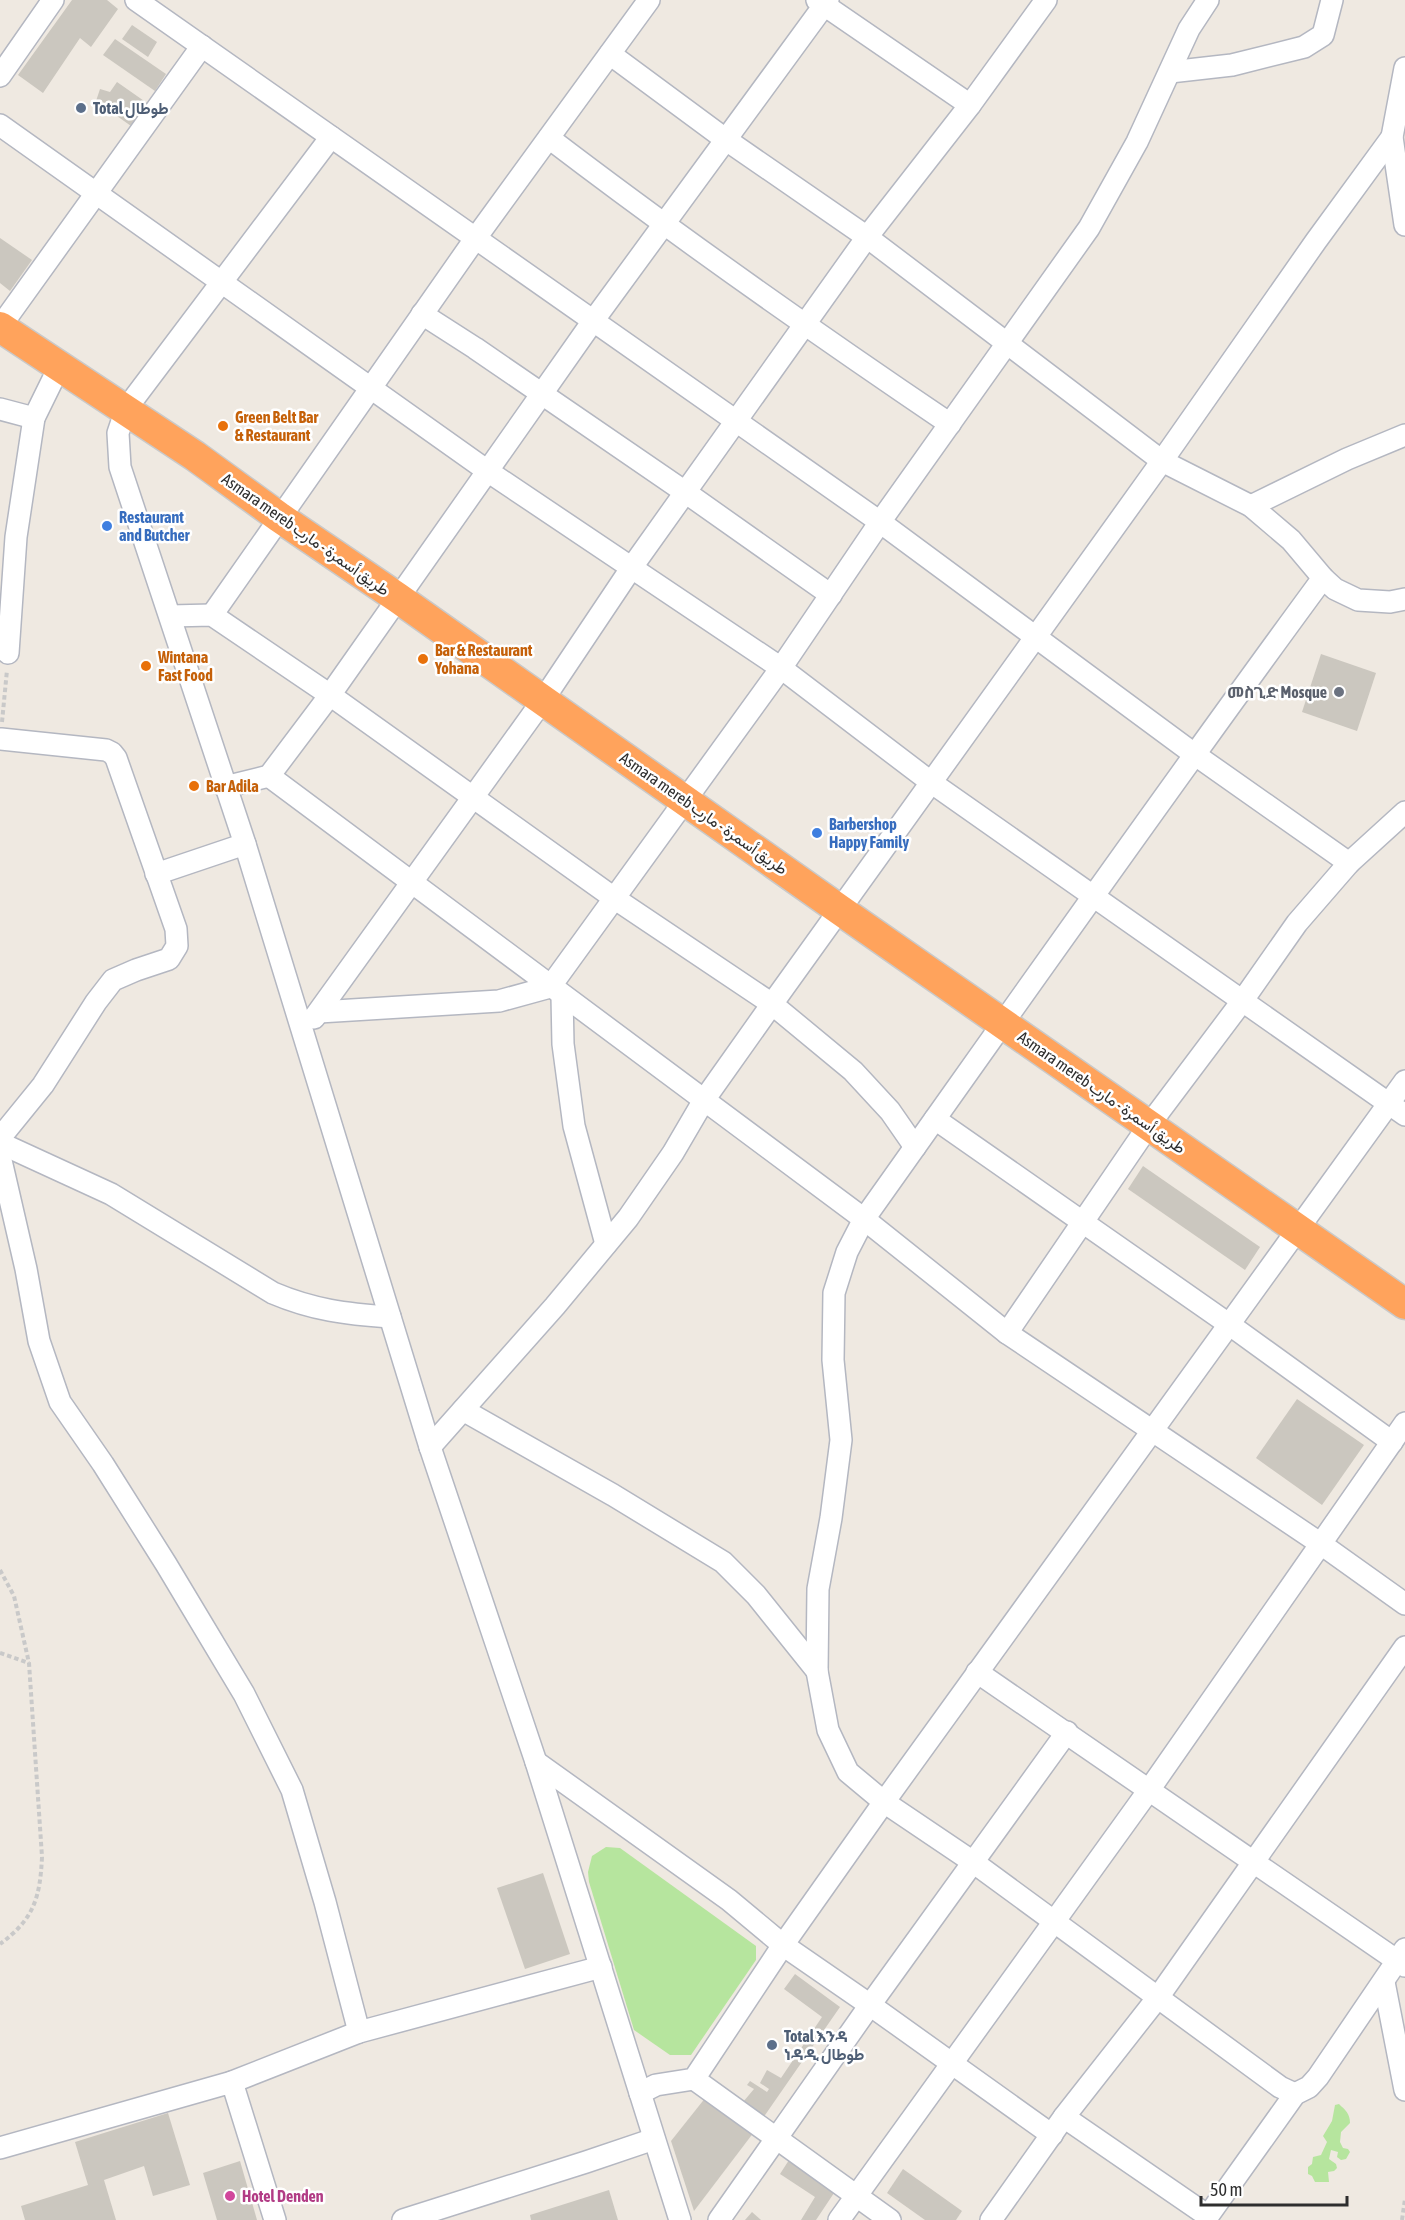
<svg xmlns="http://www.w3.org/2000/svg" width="1405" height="2220" viewBox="0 0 1405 2220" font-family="'Asap Condensed',Vazirmatn,'Noto Sans Ethiopic',sans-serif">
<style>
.green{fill:#b6e59e}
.building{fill:#cbc7bf}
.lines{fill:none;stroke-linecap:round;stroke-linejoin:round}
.minor-casing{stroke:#b4b7c1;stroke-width:24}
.highway-casing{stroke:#c9c9c9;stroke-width:33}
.path{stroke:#c9c9c9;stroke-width:4;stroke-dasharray:4.5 3;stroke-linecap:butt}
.minor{stroke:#fff;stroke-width:21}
.highway{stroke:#ffa35c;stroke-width:30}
.service-dot{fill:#5c6f8a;stroke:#fff;stroke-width:2}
.food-dot{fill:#e8710a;stroke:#fff;stroke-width:2}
.shop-dot{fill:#3f7fe0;stroke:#fff;stroke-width:2}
.worship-dot{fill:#6b7280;stroke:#fff;stroke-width:2}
.hotel-dot{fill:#d1479c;stroke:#fff;stroke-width:2}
.labels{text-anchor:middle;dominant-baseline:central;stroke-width:5;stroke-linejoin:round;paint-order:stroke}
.service-label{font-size:16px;font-weight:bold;fill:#4e5e75;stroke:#fff;text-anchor:start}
.food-label{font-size:16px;font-weight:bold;fill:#c56008;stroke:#fff;text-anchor:start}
.shop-label{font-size:16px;font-weight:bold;fill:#366cbe;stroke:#fff;text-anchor:start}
.street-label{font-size:16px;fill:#2e2e2e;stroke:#fff}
.worship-label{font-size:16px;font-weight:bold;fill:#5b616d;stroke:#fff;text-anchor:end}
.hotel-label{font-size:16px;font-weight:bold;fill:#b23c85;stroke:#fff;text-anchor:start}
</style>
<rect width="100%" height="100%" fill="#efe9e1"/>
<g class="green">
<path d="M606,1847l14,1 136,98v14l-65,95h-21l-36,-25 -45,-148 -1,-10 4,-16z"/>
<path d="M1339,2104c6,6 11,9 11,19l-9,9 -1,10 3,6 5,1 2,3 -4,7 -5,1 -4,-3 1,-5 -7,-2 -2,9 7,5 1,4 -3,3 -6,1 1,10h-14l-3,-6 -4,-2v-7l4,-3 1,-7 8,-2 6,-13 -4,-6 9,-15 3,-16z"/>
</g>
<g class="building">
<path d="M72,0h35l11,9 -27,38 -11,-9 -37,55 -25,-18z"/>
<path d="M132,25l25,17 -9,15 -26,-18z"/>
<path d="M115,39l51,35 -11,17 -52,-36z"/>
<path d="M117,82l30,21 -16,23 -35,-25 4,-12 10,3z"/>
<path d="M0,238l32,22 -22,31 -10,-8z"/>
<path d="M1321,654l55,19 -19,58 -55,-19z"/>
<path d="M1143,1166l117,81 -15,23 -117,-81z"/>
<path d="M1297,1399l67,46 -42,60 -66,-47z"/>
<path d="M543,1873l27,81 -45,15 -28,-81z"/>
<path d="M795,1974l45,33 -77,111 -20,-16 11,-13 -7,-4 3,-4 17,11 2,-3 -9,-6 7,-13 14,8 41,-61 -38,-28z"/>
<path d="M706,2097l48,35 -60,79 -23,-70z"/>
<path d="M168,2113l22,72 -37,11 -9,-30 -40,14 12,40h-91l-4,-14 67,-21 -13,-43z"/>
<path d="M789,2160l47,30 -20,30h-15l14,-23 -35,-23z"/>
<path d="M240,2161l17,59h-40l-14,-47z"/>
<path d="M903,2169l59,42 -6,9h-31l-38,-27z"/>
<path d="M609,2190l9,30h-87l-1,-5z"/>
<path d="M752,2212l9,8h-16z"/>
</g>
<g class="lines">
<defs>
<g id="minor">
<path d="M136,0l744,522 314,232 155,109"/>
<path d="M817,0l153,105"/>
<path d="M610,54l115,85 142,98 295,224 89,45 40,34 32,38 12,11 23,11 32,2 15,-3"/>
<path d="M1405,68l-13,69 13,88"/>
<path d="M1170,72l62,-7 72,-18 19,-12 9,-35"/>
<path d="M0,76l53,-76"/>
<path d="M0,125l489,347 292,196 151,115 473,332"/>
<path d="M331,137l-205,272 -8,24 2,34 125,377 185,603 106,315 144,458"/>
<path d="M549,138c131,100 265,194 401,286"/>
<path d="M422,314l53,34 210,144 146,103"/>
<path d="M0,327l202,-281"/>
<path d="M0,409l34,9"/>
<path d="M1251,506l96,-47 58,-24"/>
<path d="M212,615l263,-376 174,-239"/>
<path d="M170,616l42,-1 118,80 284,203 158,106 81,67 37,40 25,36"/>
<path d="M8,653l8,-116 18,-119 26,-53"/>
<path d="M269,776l595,443 143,114 314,211 84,60"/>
<path d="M225,787l44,-11 61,-81 263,-374 235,-321"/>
<path d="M156,874l89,-30"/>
<path d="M562,996l1,48 11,82 32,118"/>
<path d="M319,1012l180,-11 51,-14 231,-319 99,-146 209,-294 48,-86 52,-113 19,-29"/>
<path d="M314,1018l229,-318 89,-133 235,-330 103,-132 76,-105"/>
<path d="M935,1119l295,206 162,117"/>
<path d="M0,1138l43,-53 53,-83 17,-22 23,-10 33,-11 8,-13 -1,-17 -60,-171 -4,-5 -6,-3 -105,-11"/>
<path d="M0,1143l111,51 162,99c40,17 73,21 117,24"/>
<path d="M0,1156l26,113 13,72 21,61 43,62 63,100 78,130 48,96 33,112 34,130"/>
<path d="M1007,1333l142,-208 94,-125 54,-77 52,-60 56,-51"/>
<path d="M463,1410l150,85 110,67 33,33 61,76"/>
<path d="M430,1447l125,-141 73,-88 45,-65 31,-53 68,-96 390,-543 154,-220 76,-104"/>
<path d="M977,1672l428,294"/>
<path d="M536,1762l193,138 54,45 87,60 182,130"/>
<path d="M1384,1982l21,108"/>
<path d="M694,2079l196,141"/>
<path d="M232,2082l127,-50 242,-65"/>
<path d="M640,2093l16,-8 38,-6 89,-134 101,-143 521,-721"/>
<path d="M1295,2094l-15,-7 -307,-225 -89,-60 -36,-30 -20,-42 -11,-59 1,-82 13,-71 10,-78 -8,-80 1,-67 13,-41 17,-33c152,-214 303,-429 459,-641"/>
<path d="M1064,2117l144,99 87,-122 14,-7 9,-10 87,-128"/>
<path d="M0,2148l232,-66 43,138"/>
<path d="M403,2220l183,-58 68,-23"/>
<path d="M719,2220l151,-215 197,-273"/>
<path d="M839,2220l310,-430 256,-367"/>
<path d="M991,2220l73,-103 95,-121 246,-349"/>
</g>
<path id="highway" d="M0,327l195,129 84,61 119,81 442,312 565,394"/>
</defs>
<use href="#minor" class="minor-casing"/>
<use href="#highway" class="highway-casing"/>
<g class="path">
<path d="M2,722l5,-52"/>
<path d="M0,1570l14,26 15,67 13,194c-2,41 -8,62 -42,87"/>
<path d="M0,1653l29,10"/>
<path d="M1402,2220l3,-21"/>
</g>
<use href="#minor" class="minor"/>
<use href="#highway" class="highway"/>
</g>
<g class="service-dot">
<circle cx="81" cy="108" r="6"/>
<circle cx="772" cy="2045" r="6"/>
</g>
<g class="food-dot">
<circle cx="223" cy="426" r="6"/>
<circle cx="423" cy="659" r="6"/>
<circle cx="146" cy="666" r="6"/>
<circle cx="194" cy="786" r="6"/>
</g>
<g class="shop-dot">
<circle cx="107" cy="526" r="6"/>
<circle cx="817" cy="833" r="6"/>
</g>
<circle class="worship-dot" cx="1339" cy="692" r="6"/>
<circle class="hotel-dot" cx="230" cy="2196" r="6"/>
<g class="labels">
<g class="service-label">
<text x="93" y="108">Total طوطال</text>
<text x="784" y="2036">Total እንዳ<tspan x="784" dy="18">ነዳዲ طوطال</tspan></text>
</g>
<g class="food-label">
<text x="235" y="417">Green Belt Bar<tspan x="235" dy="18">&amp; Restaurant</tspan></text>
<text x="435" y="650">Bar &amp; Restaurant<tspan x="435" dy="18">Yohana</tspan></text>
<text x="158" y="657">Wintana<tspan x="158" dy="18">Fast Food</tspan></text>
<text x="206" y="786">Bar Adila</text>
</g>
<g class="shop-label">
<text x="119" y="517">Restaurant<tspan x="119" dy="18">and Butcher</tspan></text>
<text x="829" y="824">Barbershop<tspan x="829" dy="18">Happy Family</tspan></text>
</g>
<g class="street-label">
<text transform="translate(306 534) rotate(35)">Asmara mereb طريق أسمرة - مارب</text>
<text transform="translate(704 813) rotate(35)">Asmara mereb طريق أسمرة - مارب</text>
<text transform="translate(1102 1092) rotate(35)">Asmara mereb طريق أسمرة - مارب</text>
</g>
<g class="worship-label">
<text x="1327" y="692">መስጊድ Mosque</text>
</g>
<g class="hotel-label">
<text x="242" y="2196">Hotel Denden</text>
</g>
</g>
<path d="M1201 2196v9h146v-9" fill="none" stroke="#2e2e2e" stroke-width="3"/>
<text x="1210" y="2196" font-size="18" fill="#2e2e2e" stroke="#ffffff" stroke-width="4.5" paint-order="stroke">50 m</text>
</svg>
